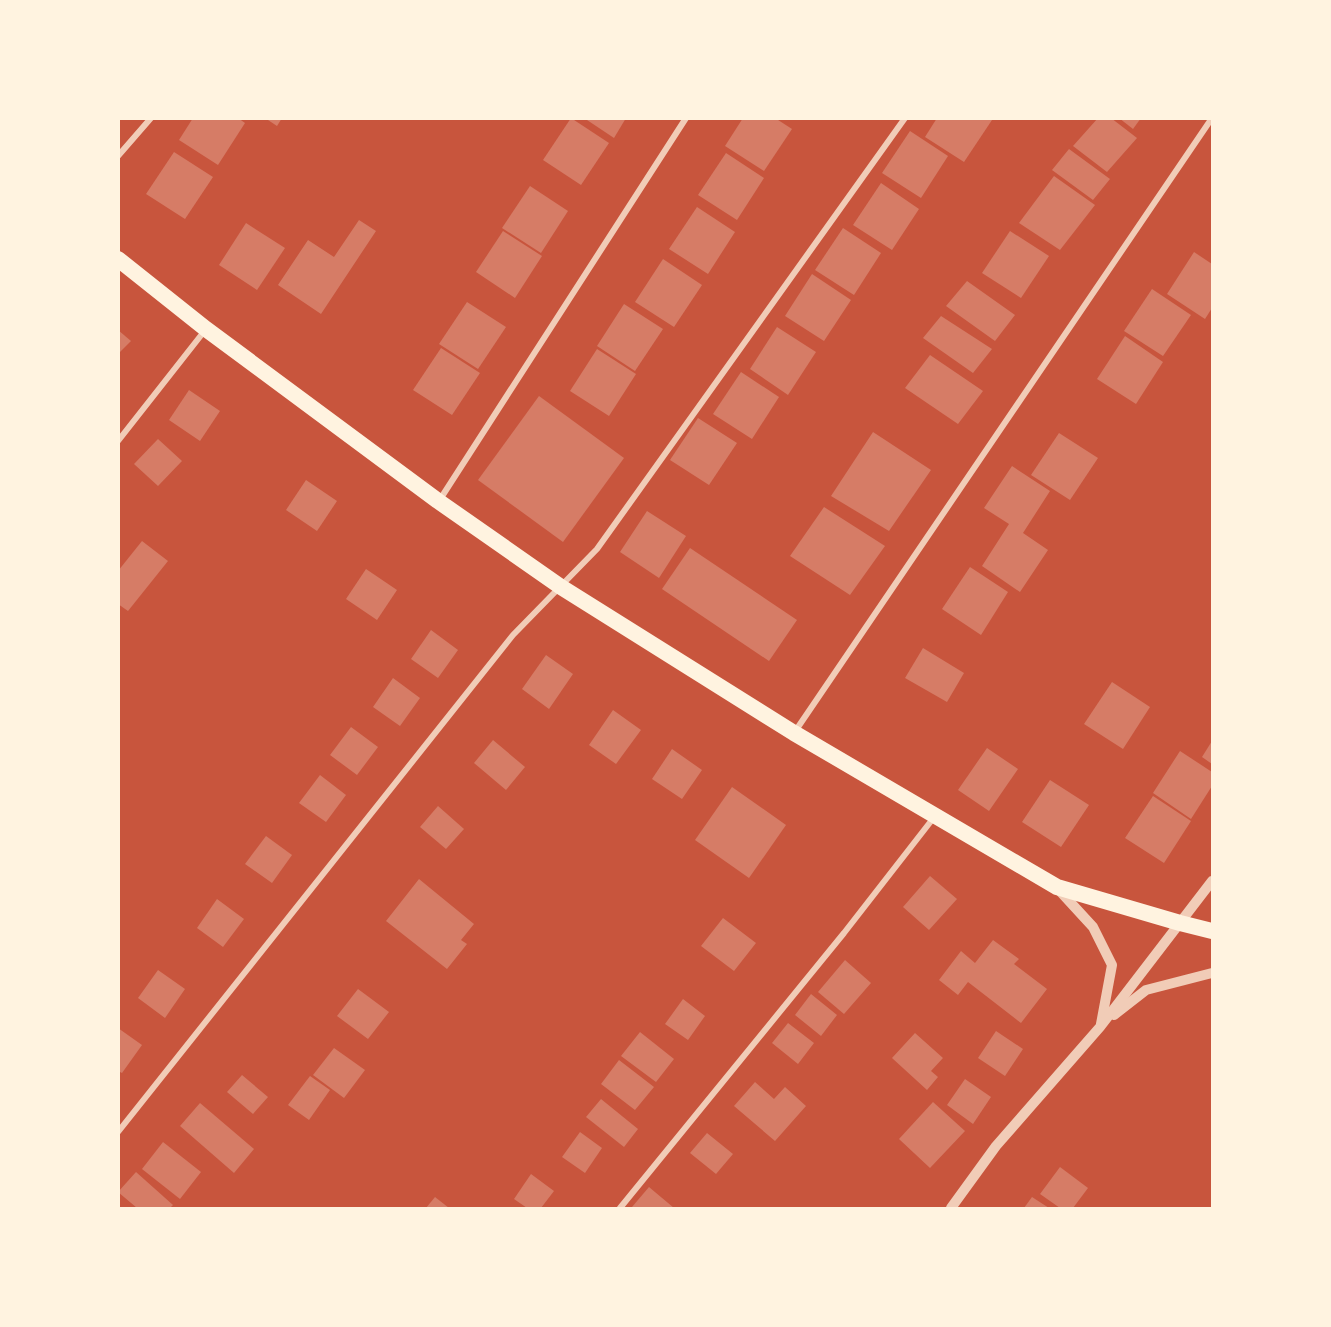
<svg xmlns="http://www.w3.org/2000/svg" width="1331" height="1327" viewBox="0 0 1331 1327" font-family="Merriweather,serif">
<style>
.building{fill:#d67c66}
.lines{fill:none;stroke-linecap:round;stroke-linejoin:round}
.minor{stroke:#f1ccb7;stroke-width:6}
.tertiary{stroke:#f1ccb7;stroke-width:10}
.trunk{stroke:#fff3e0;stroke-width:16}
</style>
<rect width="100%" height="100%" fill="#c8553d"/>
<g class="building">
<path d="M193,118h45l7,5 -27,42 -39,-25z"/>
<path d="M265,118h17l-5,8z"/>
<path d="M571,118l38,25 -28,42 -38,-25z"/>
<path d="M584,118h42l-12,20z"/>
<path d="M743,118h32l17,11 -28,42 -39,-25z"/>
<path d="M937,118h52l3,2 -28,42 -39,-25z"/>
<path d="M1098,118h13l26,20 -30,34 -34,-26z"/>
<path d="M1119,118h22l-8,11z"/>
<path d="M910,131l38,25 -27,42 -39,-25z"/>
<path d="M1069,149l41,30 -17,21 -41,-30z"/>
<path d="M174,152l39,25 -28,42 -39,-25z"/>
<path d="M726,153l38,25 -27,42 -39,-25z"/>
<path d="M1054,176l41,29 -35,45 -41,-27z"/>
<path d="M881,183l38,26 -27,41 -39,-25z"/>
<path d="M530,186l38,25 -27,42 -39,-25z"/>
<path d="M697,207l38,25 -27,42 -39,-25z"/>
<path d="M359,220l17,11 -55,83 -43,-29 30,-45 26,17z"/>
<path d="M246,223l39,25 -28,42 -38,-25z"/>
<path d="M843,228l38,25 -27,42 -39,-25z"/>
<path d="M503,231l39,25 -27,42 -39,-26z"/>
<path d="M1010,231l39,25 -28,42 -39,-25z"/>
<path d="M1194,252l18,12v44l-7,11 -38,-25z"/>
<path d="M663,259l39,26 -28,42 -39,-25z"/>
<path d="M812,274l39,26 -27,41 -39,-25z"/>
<path d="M967,281l48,34 -20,26 -49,-35z"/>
<path d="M1152,289l39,26 -28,41 -39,-25z"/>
<path d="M467,302l39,25 -28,42 -39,-25z"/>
<path d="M624,304l39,25 -28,42 -38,-25z"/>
<path d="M941,316l51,33 -19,24 -50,-35z"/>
<path d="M777,327l39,25 -28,43 -38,-26z"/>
<path d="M118,330l13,11 -13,13z"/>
<path d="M1125,336l38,26 -27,42 -39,-25z"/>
<path d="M441,348l39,25 -28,42 -39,-25z"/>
<path d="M597,349l39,25 -27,42 -39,-25z"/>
<path d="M930,355l53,36 -25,33 -53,-36z"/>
<path d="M741,372l38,25 -27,42 -39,-25z"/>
<path d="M189,390l31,21 -20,30 -31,-21z"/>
<path d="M539,396l85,62 -61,84 -85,-62z"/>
<path d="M698,418l39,25 -28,42 -39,-25z"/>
<path d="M873,432l58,38 -42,61 -58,-35z"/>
<path d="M1059,433l39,25 -28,42 -39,-25z"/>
<path d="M158,439l24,22 -24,25 -24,-22z"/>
<path d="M1012,466l38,25 -27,42 25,17 -28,42 -38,-26 27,-42 -25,-16z"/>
<path d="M306,480l31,21 -20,30 -31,-21z"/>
<path d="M824,507l61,39 -35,49 -60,-39z"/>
<path d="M647,511l39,25 -27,42 -39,-26z"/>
<path d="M142,541l26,20 -40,50 -10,-7v-33z"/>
<path d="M690,548l107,72 -28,41 -107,-72z"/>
<path d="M970,567l38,25 -27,43 -39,-26z"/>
<path d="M366,569l31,21 -20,30 -31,-21z"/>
<path d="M431,630l27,20 -20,28 -27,-19z"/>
<path d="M923,648l41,25 -17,29 -42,-24z"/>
<path d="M546,655l27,19 -24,35 -27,-20z"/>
<path d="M393,678l27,20 -20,28 -27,-19z"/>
<path d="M1112,682l38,25 -27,42 -39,-25z"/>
<path d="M613,710l28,20 -25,34 -27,-19z"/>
<path d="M351,727l27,20 -21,28 -27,-20z"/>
<path d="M493,740l32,27 -19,23 -32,-27z"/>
<path d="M1212,741v23l-10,-7z"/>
<path d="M987,748l31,21 -29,42 -31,-21z"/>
<path d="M672,749l30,21 -20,29 -30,-20z"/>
<path d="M1180,751l32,21v14l-21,33 -38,-26z"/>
<path d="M320,775l26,20 -20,27 -27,-19z"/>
<path d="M1050,780l39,25 -28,42 -39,-25z"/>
<path d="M732,787l54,38 -37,53 -54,-38z"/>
<path d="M1153,796l38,25 -27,42 -39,-25z"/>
<path d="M438,806l26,23 -18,20 -26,-22z"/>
<path d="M266,836l26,19 -20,28 -27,-19z"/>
<path d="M930,876l27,23 -28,31 -26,-23z"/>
<path d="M419,879l55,45 -13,16 6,4 -20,25 -61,-48z"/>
<path d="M217,899l27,20 -21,28 -26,-19z"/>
<path d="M723,918l33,25 -22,28 -33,-25z"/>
<path d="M993,940l26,19 -5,5 33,25 -26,34 -53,-41 -10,13 -19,-15 22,-29 14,12z"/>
<path d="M845,960l26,23 -27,31 -26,-22z"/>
<path d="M158,970l27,19 -20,29 -27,-20z"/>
<path d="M358,989l31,23 -21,27 -31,-23z"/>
<path d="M811,994l26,21 -16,21 -26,-21z"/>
<path d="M683,999l22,17 -17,24 -23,-16z"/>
<path d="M788,1023l26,20 -16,21 -26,-21z"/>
<path d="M118,1028l24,17 -20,28 -4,-2z"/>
<path d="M996,1031l27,18 -18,27 -27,-18z"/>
<path d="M640,1032l34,27 -18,23 -35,-26z"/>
<path d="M915,1033l28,25 -12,13 7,6 -11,13 -35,-32z"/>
<path d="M334,1048l31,22 -21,28 -31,-23z"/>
<path d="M619,1060l35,27 -19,23 -34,-26z"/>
<path d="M242,1075l26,22 -15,17 -26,-22z"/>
<path d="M310,1076l20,14 -21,30 -21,-15z"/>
<path d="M965,1079l26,18 -18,27 -26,-19z"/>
<path d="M755,1082l19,17 11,-12 21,19 -31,35 -41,-35z"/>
<path d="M601,1099l37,30 -14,18 -38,-30z"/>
<path d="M933,1102l32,29 -35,37 -31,-29z"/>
<path d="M200,1103l54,46 -20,24 -54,-47z"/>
<path d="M580,1132l22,16 -17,25 -23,-16z"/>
<path d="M707,1133l26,21 -17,20 -26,-21z"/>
<path d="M163,1142l38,30 -21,27 -38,-30z"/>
<path d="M1060,1167l28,21 -15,20h-13l-20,-14z"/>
<path d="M136,1172l37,33 -3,3h-33l-19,-16z"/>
<path d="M531,1174l23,17 -13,17h-14l-13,-9z"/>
<path d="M649,1187l25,21 -42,-1z"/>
<path d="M435,1197l14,11h-23z"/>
<path d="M1032,1197l17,11h-25z"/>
</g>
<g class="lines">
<g class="minor">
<path d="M118,156l33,-38"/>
<path d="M118,441l88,-112"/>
<path d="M439,501l247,-383"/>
<path d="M794,733l418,-615"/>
<path d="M118,1132l395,-497 84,-86 308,-431"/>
<path d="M620,1208l224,-275 91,-117"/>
</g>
<g class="tertiary">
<path d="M1059,890l34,37 19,38 -11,59"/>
<path d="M1114,1015l32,-25 66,-17"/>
<path d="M951,1208l45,-62 104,-119 112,-146"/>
</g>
<path class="trunk" d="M118,259l88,70 232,172 123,86 233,146 263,154 123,36 32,8"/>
</g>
<rect width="1331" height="1327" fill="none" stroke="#fff3e0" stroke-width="240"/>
</svg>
